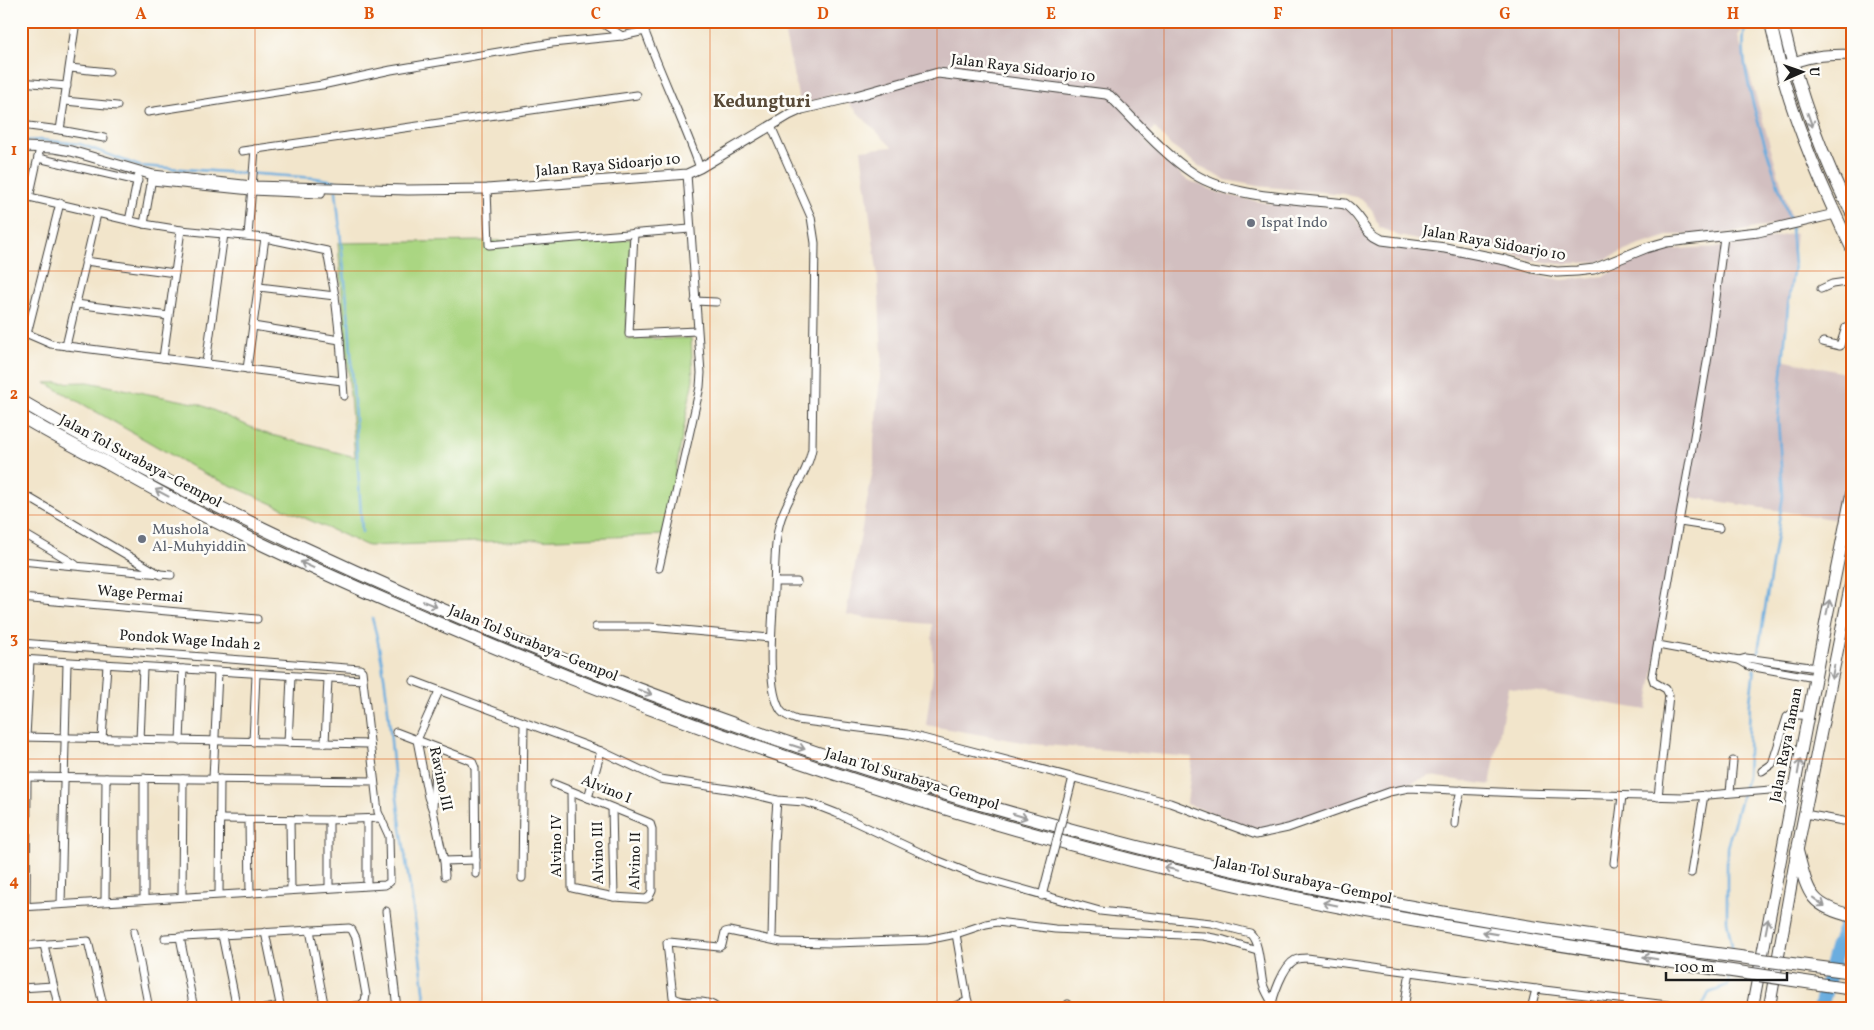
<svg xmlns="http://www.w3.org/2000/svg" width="1874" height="1030" viewBox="0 0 1874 1030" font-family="Vollkorn,serif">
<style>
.industrial{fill:#d2bfc0}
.green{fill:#aad682;stroke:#63794f}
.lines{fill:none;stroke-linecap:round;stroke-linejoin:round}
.stream{stroke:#6aaddf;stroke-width:2.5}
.river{stroke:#6aaddf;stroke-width:15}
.minor-casing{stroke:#3c3a36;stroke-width:9}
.tertiary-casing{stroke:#3c3a36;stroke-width:11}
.secondary-casing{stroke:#3c3a36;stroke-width:12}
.trunk-casing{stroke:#3c3a36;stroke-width:13}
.motorway-casing{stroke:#3c3a36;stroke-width:14}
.minor{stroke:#fff;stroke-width:7}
.tertiary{stroke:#fff;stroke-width:9}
.secondary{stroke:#fff;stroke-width:10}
.trunk{stroke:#fff;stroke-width:11}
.motorway{stroke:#fff;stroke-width:12}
.minor-bridge-casing{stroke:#3c3a36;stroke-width:9;stroke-linecap:butt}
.motorway-bridge-casing{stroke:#3c3a36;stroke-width:14;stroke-linecap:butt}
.minor-bridge{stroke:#fff;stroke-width:7}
.motorway-bridge{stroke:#fff;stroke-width:12}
.oneway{stroke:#999}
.grid{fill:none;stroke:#de560d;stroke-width:1;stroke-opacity:0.55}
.worship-dot{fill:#6b7280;stroke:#fdfcf7;stroke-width:2}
.labels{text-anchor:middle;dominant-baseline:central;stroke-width:5;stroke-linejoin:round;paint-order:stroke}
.street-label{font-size:15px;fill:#1c1c1c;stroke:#fdfcf7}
.worship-label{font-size:15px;fill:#5b616d;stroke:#fdfcf7;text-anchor:start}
.quarter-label{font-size:18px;font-weight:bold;fill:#574937;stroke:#fdfcf7}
.neatline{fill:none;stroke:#de560d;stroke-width:2}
.grid-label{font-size:16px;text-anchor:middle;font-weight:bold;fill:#de560d}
</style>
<rect width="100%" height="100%" fill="#fdfcf7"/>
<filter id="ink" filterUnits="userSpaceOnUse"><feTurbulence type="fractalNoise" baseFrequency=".02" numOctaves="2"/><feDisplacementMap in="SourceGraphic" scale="10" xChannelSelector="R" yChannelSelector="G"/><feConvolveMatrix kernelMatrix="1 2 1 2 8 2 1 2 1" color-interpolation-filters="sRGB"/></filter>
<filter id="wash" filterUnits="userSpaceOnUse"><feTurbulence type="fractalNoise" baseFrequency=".0096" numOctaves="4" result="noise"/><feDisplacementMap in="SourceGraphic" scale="20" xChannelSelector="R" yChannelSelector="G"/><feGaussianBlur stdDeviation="1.12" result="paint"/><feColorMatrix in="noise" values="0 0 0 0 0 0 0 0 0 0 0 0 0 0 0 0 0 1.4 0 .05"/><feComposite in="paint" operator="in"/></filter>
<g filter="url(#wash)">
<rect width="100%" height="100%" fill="#f2e5cb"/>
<path class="industrial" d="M811,21h938l-11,15 54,184 -59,13 -62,2 -34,11 -39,16 -38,2 -29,-4 -35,-11 -39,-7 -35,-1 -23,-5 -20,-9 -7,-17 -10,-11 -18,-5 -87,-8 -31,-6 -24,-12 -31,-22 -17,-19 -8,14 40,38 36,15 43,9 82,5 6,6 13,22 9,7 113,17 43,14 31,6 42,-4 37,-18 27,-8 25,-2 31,-1 72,-14 -14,126 71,16v71l-14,74 -155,-24 -37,214 -139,-23 -18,98 -60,-9 -166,55 -77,-27 5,-47 -159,-13 -107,-19 7,-52 -1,-49 -68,-6 -18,-4 28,-150v-25l8,-82 -4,-79 -17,-128 31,-3 -54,-54 -38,12 -15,-70z"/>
<path class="green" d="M631,239l-5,100 65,-1 2,41 -29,156 -296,11 -165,-73 -157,-90 42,-1 111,22 65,29 91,24 -17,-214z"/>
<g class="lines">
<g class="stream">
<path d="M1748,21c-20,35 31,161 42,201"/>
<path d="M21,141l21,-1 38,4 59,22 177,12 19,3 1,5"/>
<path d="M336,191l13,130 13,211"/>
<path d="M372,618c16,55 17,115 24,172 9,73 23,145 30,219"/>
<path d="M1757,659l26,-163 -5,-76 10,-114 6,-41 -3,-37"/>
<path d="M1732,952v-6l-5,-25v-74l20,-70 3,-76 4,-32"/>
<path d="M1701,1009l8,-16 19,-7 1,-11"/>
</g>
<path class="river" d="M1820,1009l17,-62 16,-41"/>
</g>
</g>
<g filter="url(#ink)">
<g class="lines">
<defs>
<g id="minor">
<path d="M91,21l12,2"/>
<path d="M599,21l23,15"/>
<path d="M641,21c18,50 41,97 59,147"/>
<path d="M70,68l39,4"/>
<path d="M21,82l46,4"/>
<path d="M65,101l52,5"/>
<path d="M148,112l174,-27 69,-15 161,-27 70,-7 23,-5"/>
<path d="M21,125l39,5 44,8"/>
<path d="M771,126l40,91 4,26 -3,206c-5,27 -25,47 -32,73 -6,20 -5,47 -6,68 -1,29 -9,97 7,121 4,5 10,7 16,9l110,14 263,69 86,32 32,-7 101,-36 20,-4 112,5 162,4 112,-9"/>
<path d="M60,130l16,-109"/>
<path d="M242,151l395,-56"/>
<path d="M38,158l100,23"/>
<path d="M152,181l99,10 70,3 1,-5"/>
<path d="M487,189l2,56 201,-16"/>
<path d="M21,195l123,29 37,6 84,8 62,13 8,45 5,44 4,56"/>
<path d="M29,198l11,-50"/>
<path d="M129,221l9,-44"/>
<path d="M144,224l8,-46"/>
<path d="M634,233l-5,101 68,-3"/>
<path d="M248,236l7,-87"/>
<path d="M85,261l90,12"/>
<path d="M259,287l76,9"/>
<path d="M1821,289l11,-5 21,-3"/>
<path d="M695,301l21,1"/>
<path d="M76,304l93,12"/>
<path d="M253,326l87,14"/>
<path d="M21,331l30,13 291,37"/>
<path d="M27,334l33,-131"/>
<path d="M1823,342l17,4 6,-19 7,-1"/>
<path d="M66,346l31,-132"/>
<path d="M163,358l18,-128"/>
<path d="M206,363l18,-129"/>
<path d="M247,369l18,-131"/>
<path d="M21,493l140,82"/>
<path d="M1680,522l39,6"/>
<path d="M21,532l54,32"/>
<path d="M21,561l150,14"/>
<path d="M659,568l41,-181 1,-14 -14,-199"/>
<path d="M775,582h22"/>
<path d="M21,598l236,21"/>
<path d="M1843,622l10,2"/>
<path d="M596,627h54l121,11"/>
<path d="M21,643l339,26 2,2 16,141 11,24 1,46 -5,3 -364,22"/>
<path d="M1658,645l81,15 7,-2 71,10"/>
<path d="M21,659l342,21"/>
<path d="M1739,660l10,6 66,12"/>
<path d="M414,681l187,70 59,28 75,11 42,10 27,2 14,4 18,7 98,46 45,18 121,34 111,12 39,10c10,8 10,38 13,51 2,7 6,13 9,19"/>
<path d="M439,691l-22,49 11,57 5,14 11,50 1,15"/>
<path d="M396,732l76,29 3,7 1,106"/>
<path d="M21,737l349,7"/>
<path d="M26,737l4,-77"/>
<path d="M102,739l5,-74"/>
<path d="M140,740l3,-72"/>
<path d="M180,741l3,-72"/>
<path d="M253,742l3,-67"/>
<path d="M288,743l3,-66"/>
<path d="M325,743l3,-64"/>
<path d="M1762,771l10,-7 15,-47 4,-3 17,2"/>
<path d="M21,777l353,4"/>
<path d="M213,779l5,-107"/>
<path d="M554,784l96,39 2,6v62l-3,6 -3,2 -32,-2 -42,-9 -1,-97"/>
<path d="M1730,792l3,-31"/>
<path d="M1658,797l11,-102 -3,-6 -12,-7 -2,-6 57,-325 15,-114"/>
<path d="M588,798l13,-47"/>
<path d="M1067,801l6,-24"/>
<path d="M433,808l3,-60"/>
<path d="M612,808l2,89"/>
<path d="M1805,814l38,7"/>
<path d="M220,819l109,1 52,-2"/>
<path d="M367,819v66"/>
<path d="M249,820l1,73"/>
<path d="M290,820l1,70"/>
<path d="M1455,824l1,-13 5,-21"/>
<path d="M444,861l32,-1"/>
<path d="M1614,863l8,-67"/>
<path d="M1691,873l13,-78"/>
<path d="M522,878l2,-155"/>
<path d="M329,888v-68"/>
<path d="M219,894l1,-115"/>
<path d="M182,896l1,-117"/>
<path d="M1042,896l8,-31"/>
<path d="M144,899v-121"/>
<path d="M105,901l1,-123"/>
<path d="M61,904l6,-241"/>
<path d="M26,907l1,-130"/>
<path d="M386,911l11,98"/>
<path d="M310,930l15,79"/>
<path d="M134,932l15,77"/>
<path d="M265,932l16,77"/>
<path d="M956,934l13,75"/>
<path d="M222,935l15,74"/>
<path d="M180,937l14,72"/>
<path d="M165,938l184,-10 3,2 4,8 10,57 -1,6 -4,4 -21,4"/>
<path d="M772,939l2,-97 3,-42"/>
<path d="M44,945l15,64"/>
<path d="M21,946l67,-5 16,68"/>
<path d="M21,988l32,-2"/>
<path d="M1068,1004v5"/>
<path d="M264,1009l17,-3"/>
<path d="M718,1009c-12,-13 -32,-2 -45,-12l-6,-54 2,-1 50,5 3,-2 3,-13 4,-1 52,11 53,1 93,-3 29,-6 30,-10 11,-2 58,7 148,7 21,4 33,10"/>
<path d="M947,1009l21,-8"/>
<path d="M1271,1009c2,-13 12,-43 24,-49 4,-2 8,-2 12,-2l229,31 164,20"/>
<path d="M1404,1009l6,-38"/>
<path d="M1531,1009l5,-20"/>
</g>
<path id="tertiary" d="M21,147l33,1 17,3 82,24 99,11 156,4 79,-1 175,-13 25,-2 13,-6 89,-53 13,-6 47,-11 89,-25 168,21 4,2c27,26 52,57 84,78 37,24 107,25 151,30 17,11 17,27 37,36l63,8 60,12 27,8 25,4 20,-1 17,-2 52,-21 21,-6 91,-10 77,-18"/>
<path id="secondary" d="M1781,68c24,-12 45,-14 72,-13"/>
<g id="trunk">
<path d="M1770,21c5,20 9,40 14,60 17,59 42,115 69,170"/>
<path d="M1782,21c16,68 38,133 71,195"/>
<path d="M1752,1009l74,-388 27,-134"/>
<path d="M1769,1009l28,-158 56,-278"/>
</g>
<g id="motorway">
<path d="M21,401c144,84 296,156 450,221 266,112 542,202 826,262 134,29 269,49 405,68"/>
<path d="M21,416c28,17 57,32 86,47 39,22 78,44 118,63 67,34 135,63 203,93 265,114 540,207 822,269 148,33 298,55 448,78"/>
<path d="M1797,851c11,41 11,55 56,65"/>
</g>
</defs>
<use href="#minor" class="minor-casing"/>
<use href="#tertiary" class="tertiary-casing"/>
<use href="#secondary" class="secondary-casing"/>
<use href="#trunk" class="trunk-casing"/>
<use href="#motorway" class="motorway-casing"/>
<use href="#minor" class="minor"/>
<use href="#tertiary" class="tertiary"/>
<use href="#secondary" class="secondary"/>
<use href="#trunk" class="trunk"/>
<use href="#motorway" class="motorway"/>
<defs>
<path id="minor-bridge" d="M1050,865l17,-64"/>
<g id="motorway-bridge">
<path d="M1702,952l151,20"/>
<path d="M1698,966l155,23"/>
</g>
</defs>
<use href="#minor-bridge" class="minor-bridge-casing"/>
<use href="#motorway-bridge" class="motorway-bridge-casing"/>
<use href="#minor-bridge" class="minor-bridge"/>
<use href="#motorway-bridge" class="motorway-bridge"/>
</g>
<defs><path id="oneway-shaft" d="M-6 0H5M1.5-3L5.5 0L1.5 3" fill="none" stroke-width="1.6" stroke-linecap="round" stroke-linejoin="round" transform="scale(1.25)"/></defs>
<g class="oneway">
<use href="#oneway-shaft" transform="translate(1810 120) rotate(70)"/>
<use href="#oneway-shaft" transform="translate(162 493) rotate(-152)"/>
<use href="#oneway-shaft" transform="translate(307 565) rotate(-155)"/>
<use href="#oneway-shaft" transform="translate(430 604) rotate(23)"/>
<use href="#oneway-shaft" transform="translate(1828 607) rotate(-78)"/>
<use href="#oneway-shaft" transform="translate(1833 672) rotate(101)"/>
<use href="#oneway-shaft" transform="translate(645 692) rotate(20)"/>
<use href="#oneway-shaft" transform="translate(798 747) rotate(18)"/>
<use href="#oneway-shaft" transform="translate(1799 767) rotate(-80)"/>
<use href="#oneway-shaft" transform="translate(1020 816) rotate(17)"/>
<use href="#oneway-shaft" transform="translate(1171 869) rotate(-166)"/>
<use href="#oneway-shaft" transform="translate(1819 902) rotate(36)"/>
<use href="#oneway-shaft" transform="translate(1330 904) rotate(-169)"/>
<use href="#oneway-shaft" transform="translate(1767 926) rotate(-79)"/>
<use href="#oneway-shaft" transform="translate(1490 933) rotate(-171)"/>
<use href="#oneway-shaft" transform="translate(1650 958) rotate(-171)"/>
</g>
</g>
<path class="grid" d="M255,21v988M482,21v988M710,21v988M937,21v988M1164,21v988M1392,21v988M1619,21v988M21,271h1832M21,515h1832M21,759h1832"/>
<g class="worship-dot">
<circle cx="1251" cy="223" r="5"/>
<circle cx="142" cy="539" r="5"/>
</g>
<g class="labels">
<g class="street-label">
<text transform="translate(1023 69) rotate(7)">Jalan Raya Sidoarjo 10</text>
<text transform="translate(608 166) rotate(-5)">Jalan Raya Sidoarjo 10</text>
<text transform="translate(1494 244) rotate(10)">Jalan Raya Sidoarjo 10</text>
<text transform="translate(140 462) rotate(28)">Jalan Tol Surabaya–Gempol</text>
<text transform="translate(140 595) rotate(5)">Wage Permai</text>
<text transform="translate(190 641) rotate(4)">Pondok Wage Indah 2</text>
<text transform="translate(533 644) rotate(22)">Jalan Tol Surabaya–Gempol</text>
<text transform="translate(1787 745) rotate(-79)">Jalan Raya Taman</text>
<text transform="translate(440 779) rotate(78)">Ravino III</text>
<text transform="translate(912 780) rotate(17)">Jalan Tol Surabaya–Gempol</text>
<text transform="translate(606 790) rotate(22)">Alvino I</text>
<text transform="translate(557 846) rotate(-90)">Alvino IV</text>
<text transform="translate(599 853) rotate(-91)">Alvino III</text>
<text transform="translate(636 861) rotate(-89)">Alvino II</text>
<text transform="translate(1303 881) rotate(12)">Jalan Tol Surabaya–Gempol</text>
</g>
<g class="worship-label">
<text x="1261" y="223">Ispat Indo</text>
<text x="152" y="530">Mushola<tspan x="152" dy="17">Al-Muhyiddin</tspan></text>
</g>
<g class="quarter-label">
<text x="762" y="102">Kedungturi</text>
</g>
</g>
<rect width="1874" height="1030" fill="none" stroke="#fdfcf7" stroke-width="55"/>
<g transform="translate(1802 72) rotate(88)" stroke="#fdfcf7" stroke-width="4" paint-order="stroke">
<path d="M0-4L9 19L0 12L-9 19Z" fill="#1c1c1c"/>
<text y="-8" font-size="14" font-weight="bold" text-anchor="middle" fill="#1c1c1c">U</text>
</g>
<path d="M1666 972v8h121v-8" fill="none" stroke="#1c1c1c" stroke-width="2.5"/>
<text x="1674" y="972" font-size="15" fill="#1c1c1c" stroke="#fdfcf7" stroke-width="4" paint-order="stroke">100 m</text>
<rect x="28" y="28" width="1818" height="974" class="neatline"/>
<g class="grid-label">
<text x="141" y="19">A</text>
<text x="369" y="19">B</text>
<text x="596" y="19">C</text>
<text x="823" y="19">D</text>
<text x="1051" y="19">E</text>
<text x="1278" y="19">F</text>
<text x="1505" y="19">G</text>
<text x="1733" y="19">H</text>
<text x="14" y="155">1</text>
<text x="14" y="399">2</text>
<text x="14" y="643">3</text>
<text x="14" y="886">4</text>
</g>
</svg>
